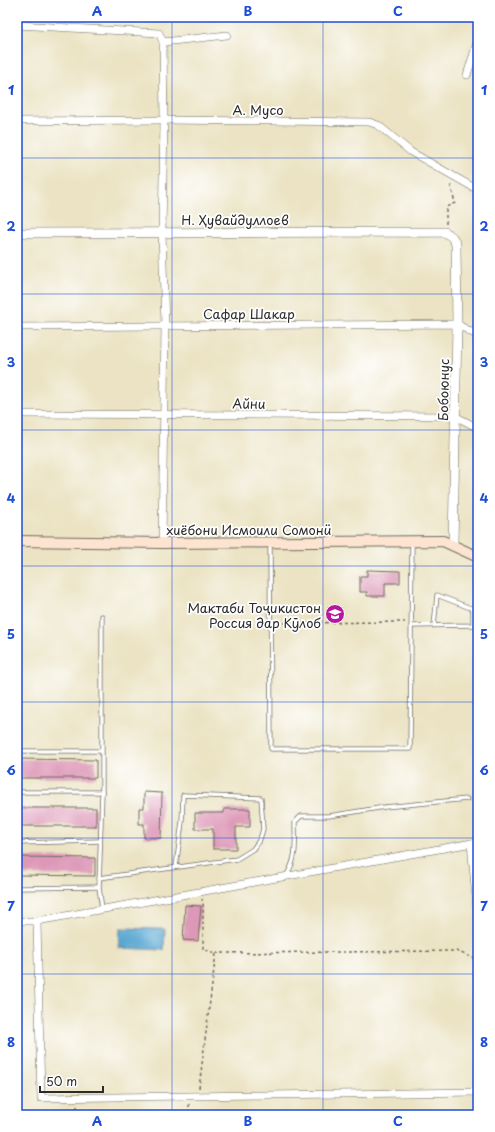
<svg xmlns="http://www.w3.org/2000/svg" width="495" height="1132" viewBox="0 0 495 1132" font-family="'Playpen Sans',sans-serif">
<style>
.water{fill:#58a7d2;stroke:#42697e}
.building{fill:#dd98b7}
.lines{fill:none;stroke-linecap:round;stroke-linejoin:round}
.service-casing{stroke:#6e6b60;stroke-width:5}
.minor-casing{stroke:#6e6b60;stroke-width:8}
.tertiary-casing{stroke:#6e6b60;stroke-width:10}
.secondary-casing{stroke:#6e6b60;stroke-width:12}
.path{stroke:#6e6b60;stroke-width:1.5;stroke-dasharray:3 3;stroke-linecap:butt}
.service{stroke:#fff;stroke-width:3.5}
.minor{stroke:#fff;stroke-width:7}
.tertiary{stroke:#fff;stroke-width:9}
.secondary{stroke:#fde4d0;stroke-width:10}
.grid{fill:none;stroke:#1d4ed8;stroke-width:1;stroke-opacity:0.55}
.labels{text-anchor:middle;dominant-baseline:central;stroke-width:3.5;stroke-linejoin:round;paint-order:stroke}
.street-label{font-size:13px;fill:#2b2b2b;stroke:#fff}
.poi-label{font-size:13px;fill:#2b2b2b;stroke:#fff;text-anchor:end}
.neatline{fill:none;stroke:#1d4ed8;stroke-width:1.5}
.grid-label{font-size:13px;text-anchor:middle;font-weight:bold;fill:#1d4ed8}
</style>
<rect width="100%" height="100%" fill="#fff"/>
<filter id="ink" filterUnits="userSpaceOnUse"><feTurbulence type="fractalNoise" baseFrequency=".025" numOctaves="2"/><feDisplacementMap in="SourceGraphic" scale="8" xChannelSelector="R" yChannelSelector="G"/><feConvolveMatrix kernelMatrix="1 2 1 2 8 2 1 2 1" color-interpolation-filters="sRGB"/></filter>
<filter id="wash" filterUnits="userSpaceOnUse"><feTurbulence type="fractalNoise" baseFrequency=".012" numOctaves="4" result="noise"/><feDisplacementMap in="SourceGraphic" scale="16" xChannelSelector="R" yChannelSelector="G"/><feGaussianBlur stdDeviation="0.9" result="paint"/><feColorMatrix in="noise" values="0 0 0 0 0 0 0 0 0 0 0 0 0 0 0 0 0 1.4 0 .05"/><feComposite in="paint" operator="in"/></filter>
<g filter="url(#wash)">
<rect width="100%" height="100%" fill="#ebe3c3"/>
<path class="water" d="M120,928l45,1 -1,21 -45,-2z"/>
<g id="blocks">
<g class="building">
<path d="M367,570l33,1v12h-15v13h-18v-4h-7v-16h7z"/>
<path d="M17,759l79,1v18h-79z"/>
<path d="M144,792l18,1 -1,45h-17v-14h-5v-16h5z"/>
<rect x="17" y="808" width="79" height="18"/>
<path d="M224,809h26v18h-14v22h-23v-20h-18v-16h29z"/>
<path d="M17,857l78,1v18l-78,-1z"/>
<path d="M185,905l16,1 -3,35 -15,-1z"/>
</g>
</g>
</g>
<g filter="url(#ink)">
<use href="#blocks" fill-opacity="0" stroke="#6e6b60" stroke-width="1"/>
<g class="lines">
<defs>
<g id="service">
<path d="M270,542l1,207h139l2,-206"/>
<path d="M411,626l62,-1v-16l-36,-14 -3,31"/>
<path d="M17,751h84"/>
<path d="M17,792h85l-3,95 3,22"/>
<path d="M102,792v-176"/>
<path d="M17,843l83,-2"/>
<path d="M286,876c12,-18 9,-34 9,-54l6,-6h28l56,-9 82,-8"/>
<path d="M99,878l138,-19 16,-10 7,-10 3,-10 -2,-31 -78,-3 -1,27 -6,45"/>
<path d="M17,888l82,-1"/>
</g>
<g id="minor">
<path d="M17,25l142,8 4,9 1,78 -2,112 3,94 -3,217"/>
<path d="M163,42l64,-7"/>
<path d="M467,75l11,-35"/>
<path d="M17,121l147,-1 205,2 9,3 33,27 67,38"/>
<path d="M17,327l440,-3 21,12"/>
<path d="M17,414l438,2 23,12"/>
<path d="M471,843l7,77"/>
<path d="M17,921h20l441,-79"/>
<path d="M37,921l4,177 437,-6"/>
</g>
<path id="tertiary" d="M17,233l428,-1 7,5 4,7 1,80 -4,222"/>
<path id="secondary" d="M17,541l145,2 281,-2 35,16"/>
</defs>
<use href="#service" class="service-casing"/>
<use href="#minor" class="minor-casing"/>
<use href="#tertiary" class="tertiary-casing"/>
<use href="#secondary" class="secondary-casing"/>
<g class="path">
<path d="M446,224v-17l9,-4 -5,-20"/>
<path d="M277,623l128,-1"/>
<path d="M216,953l240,-2 22,9"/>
<path d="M199,1088l17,-135 -13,-4v-45l-1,-5"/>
<path d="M189,1104v11"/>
<path d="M77,1106v9"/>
</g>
<use href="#service" class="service"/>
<use href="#minor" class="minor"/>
<use href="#tertiary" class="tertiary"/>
<use href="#secondary" class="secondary"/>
</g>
</g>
<path class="grid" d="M172,17v1098M323,17v1098M17,158h461M17,294h461M17,430h461M17,566h461M17,702h461M17,838h461M17,974h461"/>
<defs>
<symbol id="school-disc" viewBox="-11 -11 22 22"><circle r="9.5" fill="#b5179e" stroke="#fff"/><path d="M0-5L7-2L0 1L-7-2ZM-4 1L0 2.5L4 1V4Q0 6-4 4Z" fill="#fff"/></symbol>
</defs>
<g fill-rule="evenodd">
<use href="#school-disc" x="324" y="603" width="22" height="22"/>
</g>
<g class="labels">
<g class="street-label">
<text x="258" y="109">А. Мусо</text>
<text x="235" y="219">Н. Ҳувайдуллоев</text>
<text x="249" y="313">Сафар Шакар</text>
<text transform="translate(443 390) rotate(-89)">Бобоюнус</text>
<text transform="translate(249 403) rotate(1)">Айни</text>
<text x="249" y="529">хиёбони Исмоили Сомонӣ</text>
</g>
<g class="poi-label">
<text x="321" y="607">Мактаби Тоҷикистон<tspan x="321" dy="15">Россия дар Кӯлоб</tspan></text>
</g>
</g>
<rect width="495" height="1132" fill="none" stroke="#fff" stroke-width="44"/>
<path d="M40 1086v6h63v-6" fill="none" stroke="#2b2b2b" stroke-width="2"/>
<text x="46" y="1086" font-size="12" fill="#2b2b2b" stroke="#ffffff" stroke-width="3" paint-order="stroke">50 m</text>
<rect x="22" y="22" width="451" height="1088" class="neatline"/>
<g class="grid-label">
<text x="97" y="16">A</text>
<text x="248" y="16">B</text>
<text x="398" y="16">C</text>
<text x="11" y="95">1</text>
<text x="484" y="95">1</text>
<text x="11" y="231">2</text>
<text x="484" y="231">2</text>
<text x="11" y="367">3</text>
<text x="484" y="367">3</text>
<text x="11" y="503">4</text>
<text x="484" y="503">4</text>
<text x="11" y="639">5</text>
<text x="484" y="639">5</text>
<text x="11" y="775">6</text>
<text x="484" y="775">6</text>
<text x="11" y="911">7</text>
<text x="484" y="911">7</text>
<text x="11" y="1047">8</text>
<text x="484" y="1047">8</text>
<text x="97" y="1126">A</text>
<text x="248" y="1126">B</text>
<text x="398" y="1126">C</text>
</g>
</svg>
